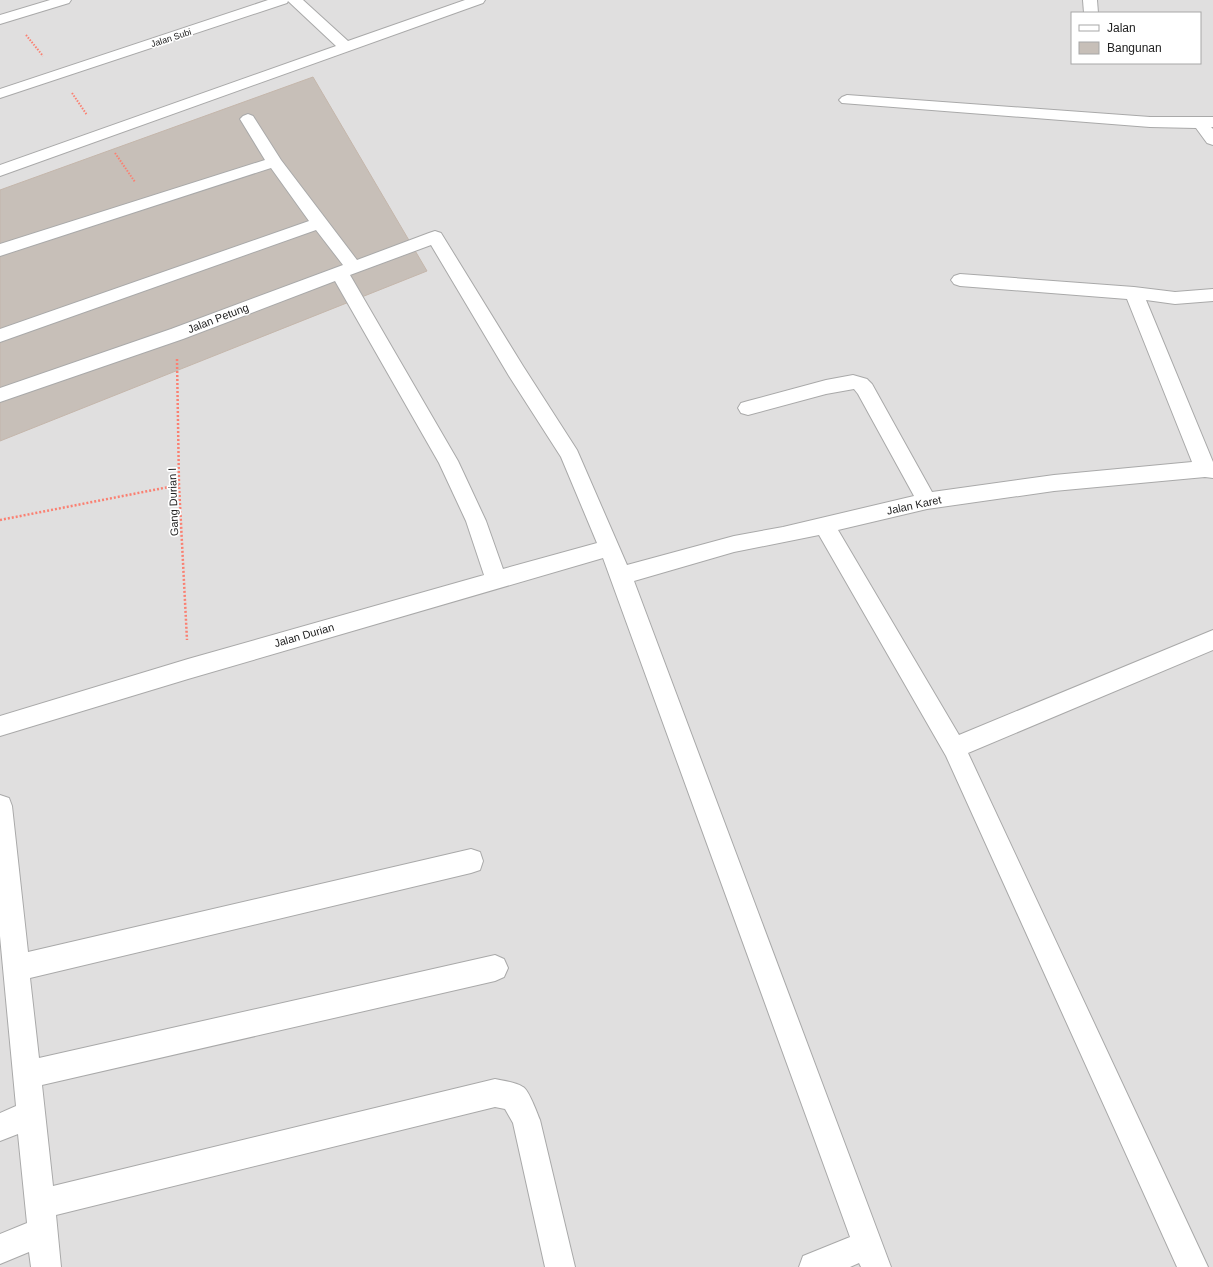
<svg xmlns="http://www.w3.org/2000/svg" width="1213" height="1267" viewBox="0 0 1213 1267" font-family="Arial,sans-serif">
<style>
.residential{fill:#e0dfdf;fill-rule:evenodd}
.building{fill:#c7bfb8;stroke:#c4b6ab}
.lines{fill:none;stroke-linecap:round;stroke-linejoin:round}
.minor-casing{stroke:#a9a9a9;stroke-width:2}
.path-far1{stroke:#fa8072;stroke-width:2;stroke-dasharray:1.5 1.5;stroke-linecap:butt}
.path{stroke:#fa8072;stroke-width:2.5;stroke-dasharray:2 2;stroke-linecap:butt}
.minor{fill:#fff;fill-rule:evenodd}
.labels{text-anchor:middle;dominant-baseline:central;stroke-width:3.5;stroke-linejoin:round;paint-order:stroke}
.far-street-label{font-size:9px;fill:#222;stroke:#fff}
.street-label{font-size:11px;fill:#222;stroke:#fff}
</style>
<rect width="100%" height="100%" fill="#f2efe9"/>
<path class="residential" d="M0,0h1213v1267h-1213zM1072,13h128v50h-128z"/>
<path class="building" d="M313,77l114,194 -427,170v-251z"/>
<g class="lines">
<defs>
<g id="minor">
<path d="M50,0h21l-2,3 -69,21v-9z"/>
<path d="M268,0h35l45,41 117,-41h20l-2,3 -483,173v-11l336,-119 -48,-45 -1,2 -287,95v-9z"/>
<path d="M1083,0h14l1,13h-14z"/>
<path d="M847,95l303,22h63v10h-2l2,2v16l-6,-2 -11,-15 -46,-1 -308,-24 -3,-3 3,-3z"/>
<path d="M248,114l5,2 28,44 76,100 72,-27 6,-2 6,2 82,133 54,84 50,115 107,-29 49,-9 131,-31 -56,-102 -4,-5 -28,5 -78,21 -7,-2 -3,-5 3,-5 7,-2 78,-21 27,-5 14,4 5,5 60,108 122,-17 138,-13 -65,-163 -167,-13 -6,-2 -3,-4 3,-4 6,-2 174,13 41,5 38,-3v12l-38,3 -29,-4 67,162v16l-8,-1 -151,14 -127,18 -89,21 121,205 254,-105v20l-245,103 240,514h-31l-231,-511 -127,-221 -85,17 -100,29 257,686h-30l-2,-4 -9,4h-51l4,-11 47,-19 -247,-679 -415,121 -188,57v-20l188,-57 296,-84 -18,-54 -27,-58 -104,-182 -152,58 -183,63v-14l171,-59 172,-64 -27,-35 -316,112v-13l309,-108 -38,-53 -271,88v-12l265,-84 -25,-41 3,-3zM431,245l78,131 52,81 36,86 -94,26 -17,-48 -28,-60 -108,-186z"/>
<path d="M0,795l9,3 3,8 16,146 443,-103 9,3 3,9 -3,9 -9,3 -441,105 9,80 456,-103 9,4 4,9 -4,9 -9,4 -453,104 11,101 442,-107c9,2 20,3 28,8 6,3 14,26 17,33l35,147h-30l-32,-144 -8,-14 -10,-2 -439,108 5,52h-30l-2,-15 -29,12v-30l27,-11 -9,-89 -18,7v-28l16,-7 -16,-170z"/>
</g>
</defs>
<use href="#minor" class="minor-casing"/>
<g class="path-far1">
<path d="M26,35l17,21"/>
<path d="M72,93l15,22"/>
<path d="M115,153l20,29"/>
</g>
<g class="path">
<path d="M177,359l2,126 8,155"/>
<path d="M0,520l179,-35"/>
</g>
<use href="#minor" class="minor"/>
</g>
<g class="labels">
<g class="far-street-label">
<text transform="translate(171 38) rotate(-18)">Jalan Subi</text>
</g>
<g class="street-label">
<text transform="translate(218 318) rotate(-21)">Jalan Petung</text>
<text transform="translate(173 502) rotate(-92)">Gang Durian I</text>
<text transform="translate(914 505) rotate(-12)">Jalan Karet</text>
<text transform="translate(304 635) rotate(-16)">Jalan Durian</text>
</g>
</g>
<rect x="1071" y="12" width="130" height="52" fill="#ffffff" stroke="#a7a7a7"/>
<rect x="1079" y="25" width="20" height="6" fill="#ffffff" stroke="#a7a7a7"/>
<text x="1107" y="32" font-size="12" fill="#222222">Jalan</text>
<rect x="1079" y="42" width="20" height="12" fill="#c7bfb8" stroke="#a7a7a7"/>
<text x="1107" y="52" font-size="12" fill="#222222">Bangunan</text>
</svg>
